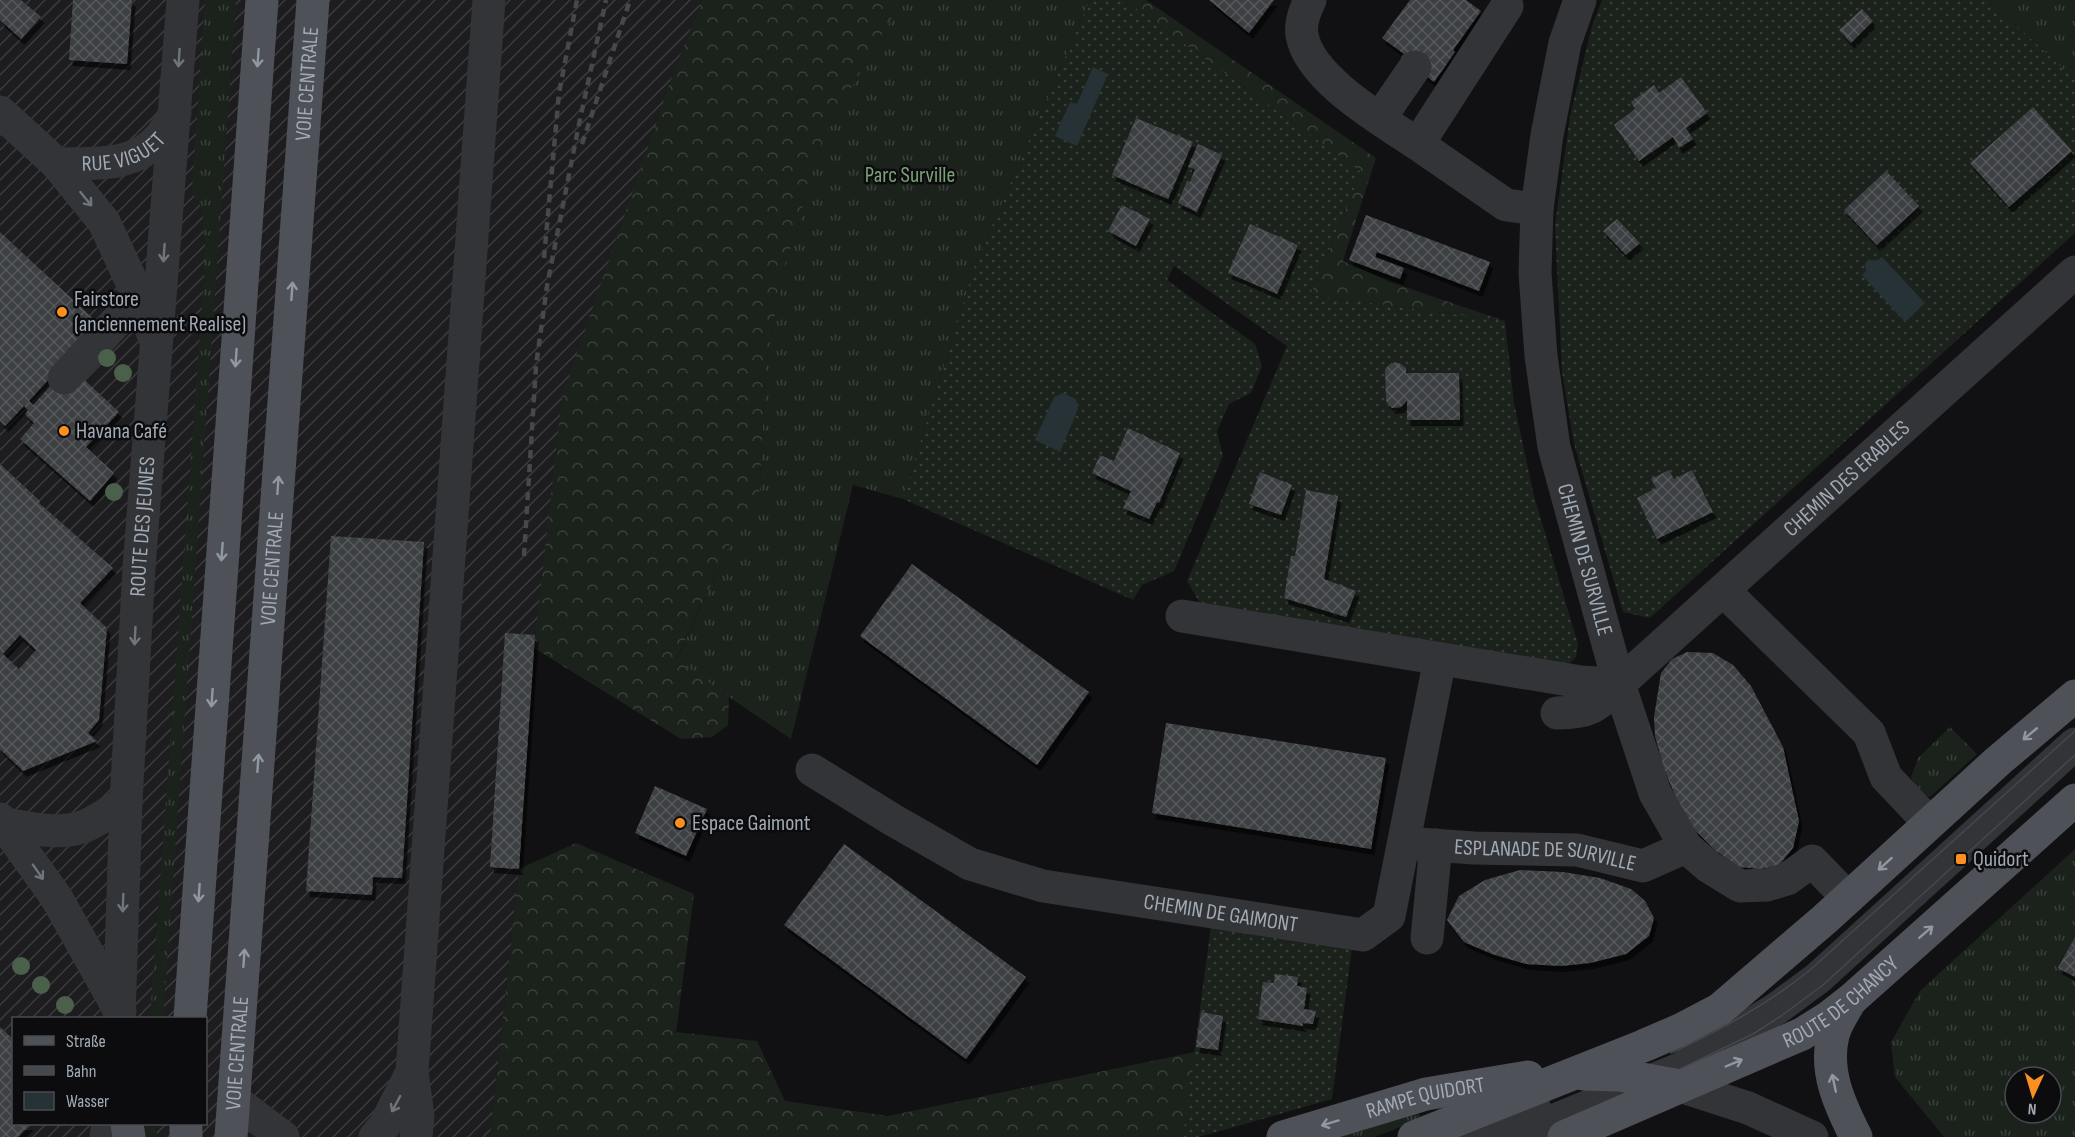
<svg xmlns="http://www.w3.org/2000/svg" width="2075" height="1137" viewBox="0 0 2075 1137" font-family="'Sofia Sans Condensed',sans-serif">
<style>
.industrial{fill:url(#industrial-furrows);fill-rule:evenodd}
.grass{fill:url(#grass-tufts);fill-rule:evenodd}
.forest{fill:url(#forest-crowns)}
.garden{fill:url(#garden-dots)}
.water{fill:#273237}
.building{fill:url(#building-cross-hatch);fill-rule:evenodd;filter:url(#shadow)}
.lines{fill:none;stroke-linecap:round;stroke-linejoin:round}
.minor{stroke:#323438;stroke-width:33}
.major{stroke:#4e5157;stroke-width:33}
.tram{stroke:#45484d;stroke-width:1.5}
.rail{stroke:#45484d;stroke-width:4.5;stroke-dasharray:8 6;stroke-linecap:butt}
.tree{fill:#4b604a}
.oneway{stroke:#6f757c}
.oneway2{stroke:#9098a1}
.poi-dot{fill:#fb8f20;stroke:#0c0c0e;stroke-width:2}
.labels{text-anchor:middle;dominant-baseline:central;stroke-width:5;stroke-linejoin:round;paint-order:stroke}
.street-label{font-size:22px;fill:#a1aab4;stroke:#0c0c0e}
.park-label{font-size:22px;fill:#7ba177;stroke:#0c0c0e}
.poi-label{font-size:22px;fill:#a1aab4;stroke:#0c0c0e;text-anchor:start}
</style>
<defs>
<pattern id="industrial-furrows" width="10" height="10" patternUnits="userSpaceOnUse" patternTransform="scale(1.5)"><rect width="10" height="10" fill="#1d1d20"/><path d="M-1 1l2-2M0 10L10 0M9 11l2-2" fill="none" stroke="#3b3b3e"/></pattern>
<pattern id="grass-tufts" width="24" height="20" patternUnits="userSpaceOnUse" patternTransform="scale(1.5)"><rect width="24" height="20" fill="#1b221b"/><path d="M3 7l-1-3M5 7V3M7 7l1-3M15 17l-1-3M17 17v-4M19 17l1-3" fill="none" stroke="#393f3a"/></pattern>
<pattern id="forest-crowns" width="20" height="18" patternUnits="userSpaceOnUse" patternTransform="scale(1.5)"><rect width="20" height="18" fill="#1b221b"/><path d="M2 6a3 3 0 1 1 6 0M12 15a3 3 0 1 1 6 0" fill="none" stroke="#393f3a"/></pattern>
<pattern id="garden-dots" width="8" height="8" patternUnits="userSpaceOnUse" patternTransform="scale(1.5)"><rect width="8" height="8" fill="#1b221b"/><path d="M2 2h.1M6 6h.1" fill="none" stroke="#393f3a" stroke-width="1.8" stroke-linecap="round"/></pattern>
<pattern id="building-cross-hatch" width="8" height="8" patternUnits="userSpaceOnUse" patternTransform="scale(1.5)"><rect width="8" height="8" fill="#3d3f43"/><path d="M0 0l8 8M0 8l8-8" fill="none" stroke="#56585c"/></pattern>
<filter id="shadow"><feDropShadow dx="3.5" dy="6" stdDeviation="0" flood-color="#0009"/></filter>
</defs>
<rect width="100%" height="100%" fill="#111113"/>
<path class="industrial" d="M0,0h702l-29,74 -138,561 -16,234 -29,268h-490zM14,1018h192v106h-192z"/>
<g class="grass">
<path d="M205,0h31l-73,1018h-13l54,-738 1,-36 -3,-35 -10,-17z"/>
<path d="M902,0h188l-115,265 -72,234 -50,-14 -62,254 -115,-78 54,-117 29,-44 7,-136 18,-98 15,-40 7,-37 17,-52z"/>
<path d="M1989,0h86v80z"/>
<path d="M1950,727l27,27 -47,43 -13,-4 -6,-16 7,-19z"/>
<path d="M2075,849v288h-131l-49,-60 -4,-35 29,-51zM2015,1077h36v36h-36z"/>
<path d="M1419,1113l2,6 -47,18h-39z"/>
<path d="M143,1124h13l-1,6 4,7h-16z"/>
</g>
<g class="forest">
<path d="M702,0h200l-79,137 -17,52 -7,37 -15,40 -18,98 -7,136 -29,44 -54,116 53,36 -1,29 -16,12 -31,2 -147,-91 28,-251 111,-323z"/>
<path d="M1124,0h22l230,158 -33,103 47,21 115,39 -195,-26 51,-123z"/>
<path d="M576,843l118,51 -18,138 81,9 28,60 103,15 307,-64 -12,85h-693l29,-268z"/>
</g>
<g class="garden">
<path d="M1090,0h34l237,172 -51,123 195,26 9,82 20,93 44,148 -2,13 -9,9 -363,-56 -17,-29 100,-235 -113,-80 -7,14 88,64 7,22 -11,27 -22,11 -12,27 6,25 -49,115 -32,14 -9,15 -230,-101 72,-234z"/>
<path d="M1602,0h387l86,80v153l-425,385 -27,-6 -49,-168 -12,-72 -7,-146 15,-110 22,-90z"/>
<path d="M1211,926l141,22 -20,151 -133,38h-16z"/>
</g>
<g class="water">
<path d="M1093,67l15,7 -31,72 -22,-10 15,-34 7,2z"/>
<path d="M1882,257l43,46 -20,19 -43,-47 4,-4 -1,-7 2,-3 11,-1z"/>
<path d="M1063,393l13,6 2,10 -18,43 -25,-12 19,-43z"/>
</g>
<g class="building">
<path d="M0,0h21l20,17 -20,22 -21,-19z"/>
<path d="M73,0h59l-5,64 -58,-4z"/>
<path d="M1209,0h65l-25,33z"/>
<path d="M1410,0h56l15,11 -28,39 2,2 -21,30 -33,-25 3,-3 -22,-16z"/>
<path d="M1862,9l11,12 -22,22 -12,-13z"/>
<path d="M1681,77l26,36 -21,15 7,11 -14,9 -6,-11 -34,24 -25,-36 21,-16 -4,-7 23,-17 5,8z"/>
<path d="M2033,107l39,44 -63,56 -39,-44z"/>
<path d="M1136,118l57,24 -25,57 -56,-24z"/>
<path d="M1198,144l24,11 -25,57 -19,-9 9,-22 3,1 5,-13 -7,-2z"/>
<path d="M1886,171l33,35 -42,39 -33,-35z"/>
<path d="M1122,205l28,14 -14,27 -28,-15z"/>
<path d="M1366,215l124,47 -11,29 -102,-39 -2,5 29,11 -4,11 -51,-19z"/>
<path d="M1617,219l23,24 -14,12 -23,-24z"/>
<path d="M1250,224l48,21 -21,49 -49,-21z"/>
<path d="M0,232l99,92 -70,77 4,4 20,-22 25,-9 41,38 -33,35 28,26 -24,28 -70,-62 14,-16 -9,-9 3,-4 -4,-4 -19,20 -5,-5z"/>
<path d="M1391,363h8l7,5v5h53l1,47h-53v-19l-6,6 -9,1 -6,-7 -1,-32z"/>
<path d="M1128,428l52,25 -21,50 -2,-1 -8,17 -26,-11 8,-17 -39,-18 8,-18 14,6z"/>
<path d="M0,464l40,37 -1,2 74,65 -33,35 27,25 -8,92 -11,13 9,8 -74,30 -23,-22zM20,635l16,15 -17,19 -16,-15z"/>
<path d="M1669,470l5,9 18,-9 21,42 -56,27 -20,-41 19,-10 -5,-9z"/>
<path d="M1260,472l32,13 -11,30 -32,-11z"/>
<path d="M1306,490l32,6 -14,83 32,12 -10,26 -62,-19 7,-42h4z"/>
<path d="M331,536l93,6 -22,336 -29,-1 -1,18 -66,-4z"/>
<path d="M912,564l177,128 -52,73 -177,-129z"/>
<path d="M505,633l30,2 -16,234 -29,-2z"/>
<path d="M1687,652l26,1 20,12 18,21 32,61 16,74 -6,27 -14,17 -18,4 -22,-2 -23,-16 -24,-24 -15,-27 -13,-31 -9,-33 -1,-19 7,-44 11,-14z"/>
<path d="M1166,723l220,35 -15,91 -219,-36z"/>
<path d="M655,786l52,23 -21,47 -51,-23z"/>
<path d="M844,844l182,133 -60,82 -182,-134z"/>
<path d="M1520,870l43,2 37,6 31,11 14,12 9,17 -5,18 -23,18 -36,9 -29,3 -35,-2 -34,-10 -28,-12 -17,-22 12,-24 26,-16z"/>
<path d="M2075,937v40l-17,-9z"/>
<path d="M1275,974l23,3 -1,9 10,2 -3,21 12,2 -3,13 -10,-1v3l-45,-7 5,-37 11,1z"/>
<path d="M1201,1012l22,4 -5,34 -22,-3z"/>
<path d="M0,1027l14,13v84h16l-12,13h-18z"/>
</g>
<g class="lines">
<g class="minor">
<path d="M1310,0c-5,10 -10,23 -8,35 7,44 83,87 117,110 29,20 58,40 87,60l31,4"/>
<path id="s1" d="M1580,0l-15,43 -18,92 -10,74 -2,64 6,83 13,91 18,66 47,171 36,109 31,54 23,20 31,19 27,-1 20,-6 25,-18 36,37"/>
<path d="M0,112l57,52"/>
<path d="M1380,118l35,-51"/>
<path d="M1418,144l89,-138"/>
<path id="s2" d="M156,341l-27,-65 -25,-54 -47,-58c36,-1 77,4 103,-27 6,-7 10,-16 15,-24"/>
<path d="M64,378l73,-79"/>
<path d="M1724,591l145,142 17,44 34,36"/>
<path d="M1182,616l399,66 38,2"/>
<path id="s3" d="M1557,713c34,-1 38,-5 62,-29l456,-412"/>
<path id="s4" d="M812,770l81,50 77,44 73,22 320,49 26,-19 51,-257"/>
<path d="M0,819l56,78 64,114"/>
<path d="M5,824c27,4 54,12 80,2 14,-6 28,-17 41,-24"/>
<path id="s5" d="M1404,843l70,5 103,2 66,16 43,-19"/>
<path d="M1427,938l9,-93"/>
<path id="s6" d="M119,1018l7,-216 13,-234 44,-568"/>
<path d="M412,1072l77,-1072"/>
<path d="M1680,1086l68,22 64,29"/>
<path d="M234,1100l49,37"/>
<path d="M106,1137l2,-13"/>
<path d="M375,1137l10,-12 27,-53 6,44 -2,21"/>
<path d="M1465,1137l70,-28"/>
<path d="M1513,1137l169,-69 26,-21 40,-21 28,-17 42,-31 257,-234"/>
</g>
<g class="major">
<path d="M1850,1001c-6,11 -14,22 -17,34 -9,37 7,70 23,102"/>
<path d="M190,1018l72,-1018"/>
<path d="M1583,1074l37,1 60,11"/>
<path d="M127,1124l2,13"/>
<path d="M186,1137v-13"/>
<path id="s7" d="M231,1137l82,-1137"/>
<path id="s8" d="M1283,1137l143,-43 102,-17"/>
<path d="M1414,1137l229,-91 37,-16 40,-21 105,-90 173,-158 77,-65"/>
<path id="s9" d="M1564,1137l238,-103 27,-17 23,-18 223,-199"/>
</g>
<g class="tram">
<path d="M1671,1053c50,-23 96,-48 139,-83l265,-239"/>
<path d="M1682,1068l71,-34 28,-18 42,-31 252,-230"/>
</g>
<g class="rail">
<path d="M582,144l48,-144"/>
<path d="M544,258l15,-165 18,-93"/>
<path d="M524,556l12,-190 11,-80 32,-162 27,-124"/>
</g>
</g>
<g class="tree">
<circle cx="107" cy="358" r="9"/>
<circle cx="123" cy="373" r="9"/>
<circle cx="114" cy="492" r="9"/>
<circle cx="21" cy="966" r="9"/>
<circle cx="41" cy="985" r="9"/>
<circle cx="65" cy="1005" r="9"/>
</g>
<defs><path id="oneway-shaft" d="M-6 0H5M1.5-3L5.5 0L1.5 3" fill="none" stroke-width="1.6" stroke-linecap="round" stroke-linejoin="round" transform="scale(1.5)"/></defs>
<g class="oneway">
<use href="#oneway-shaft" transform="translate(179 58) rotate(94)"/>
<use href="#oneway-shaft" transform="translate(86 199) rotate(51)"/>
<use href="#oneway-shaft" transform="translate(164 253) rotate(94)"/>
<use href="#oneway-shaft" transform="translate(135 636) rotate(93)"/>
<use href="#oneway-shaft" transform="translate(38 872) rotate(55)"/>
<use href="#oneway-shaft" transform="translate(123 903) rotate(92)"/>
<use href="#oneway-shaft" transform="translate(396 1104) rotate(118)"/>
</g>
<g class="oneway2">
<use href="#oneway-shaft" transform="translate(258 58) rotate(94)"/>
<use href="#oneway-shaft" transform="translate(292 291) rotate(-86)"/>
<use href="#oneway-shaft" transform="translate(236 358) rotate(94)"/>
<use href="#oneway-shaft" transform="translate(278 485) rotate(-86)"/>
<use href="#oneway-shaft" transform="translate(222 552) rotate(94)"/>
<use href="#oneway-shaft" transform="translate(212 698) rotate(94)"/>
<use href="#oneway-shaft" transform="translate(2030 734) rotate(140)"/>
<use href="#oneway-shaft" transform="translate(258 763) rotate(-86)"/>
<use href="#oneway-shaft" transform="translate(1885 864) rotate(138)"/>
<use href="#oneway-shaft" transform="translate(199 893) rotate(94)"/>
<use href="#oneway-shaft" transform="translate(1926 932) rotate(-41)"/>
<use href="#oneway-shaft" transform="translate(244 958) rotate(-86)"/>
<use href="#oneway-shaft" transform="translate(1734 1063) rotate(-23)"/>
<use href="#oneway-shaft" transform="translate(1834 1083) rotate(-102)"/>
<use href="#oneway-shaft" transform="translate(1330 1123) rotate(163)"/>
</g>
<g class="poi-dot">
<circle cx="62" cy="312" r="6"/>
<circle cx="64" cy="431" r="6"/>
<circle cx="680" cy="823" r="6"/>
<rect x="1955" y="853" width="12" height="12" rx="3"/>
</g>
<g class="labels">
<g class="street-label">
<text stroke="none"><textPath href="#s7" startOffset="1056">VOIE CENTRALE</textPath></text>
<text stroke="none"><textPath href="#s2" startOffset="273">RUE VIGUET</textPath></text>
<text stroke="none"><textPath href="#s3" startOffset="378">CHEMIN DES ERABLES</textPath></text>
<text stroke="none"><textPath href="#s6" startOffset="492">ROUTE DES JEUNES</textPath></text>
<text stroke="none"><textPath href="#s1" startOffset="570">CHEMIN DE SURVILLE</textPath></text>
<text stroke="none"><textPath href="#s7" startOffset="570">VOIE CENTRALE</textPath></text>
<text stroke="none"><textPath href="#s5" startOffset="142">ESPLANADE DE SURVILLE</textPath></text>
<text stroke="none"><textPath href="#s4" startOffset="440">CHEMIN DE GAIMONT</textPath></text>
<text stroke="none"><textPath href="#s9" startOffset="309">ROUTE DE CHANCY</textPath></text>
<text stroke="none"><textPath href="#s7" startOffset="84">VOIE CENTRALE</textPath></text>
<text stroke="none"><textPath href="#s8" startOffset="148">RAMPE QUIDORT</textPath></text>
</g>
<g class="park-label">
<text x="910" y="175">Parc Surville</text>
</g>
<g class="poi-label">
<text x="74" y="299">Fairstore<tspan x="74" dy="25">(anciennement Realise)</tspan></text>
<text x="76" y="431">Havana Café</text>
<text x="692" y="823">Espace Gaimont</text>
<text x="1973" y="859">Quidort</text>
</g>
</g>
<rect x="12" y="1017" width="195" height="108" fill="#0c0c0e" stroke="#484b50" stroke-width="1.5"/>
<rect x="24" y="1036" width="30" height="9" fill="#4e5157" stroke="#484b50" stroke-width="1.5"/>
<text x="66" y="1047" font-size="18" fill="#a1aab4">Straße</text>
<rect x="24" y="1066" width="30" height="9" fill="#45484d" stroke="#484b50" stroke-width="1.5"/>
<text x="66" y="1077" font-size="18" fill="#a1aab4">Bahn</text>
<rect x="24" y="1092" width="30" height="18" fill="#273237" stroke="#484b50" stroke-width="1.5"/>
<text x="66" y="1107" font-size="18" fill="#a1aab4">Wasser</text>
<g transform="translate(2033 1095) rotate(184)"><circle r="28" fill="#0c0c0e" stroke="#484b50" stroke-width="1.5"/>
<path d="M0-4.5L10 22L0 15L-10 22Z" fill="#fb8f20"/>
<text y="-9" font-size="16" font-weight="bold" text-anchor="middle" fill="#a1aab4">N</text>
</g>
</svg>
